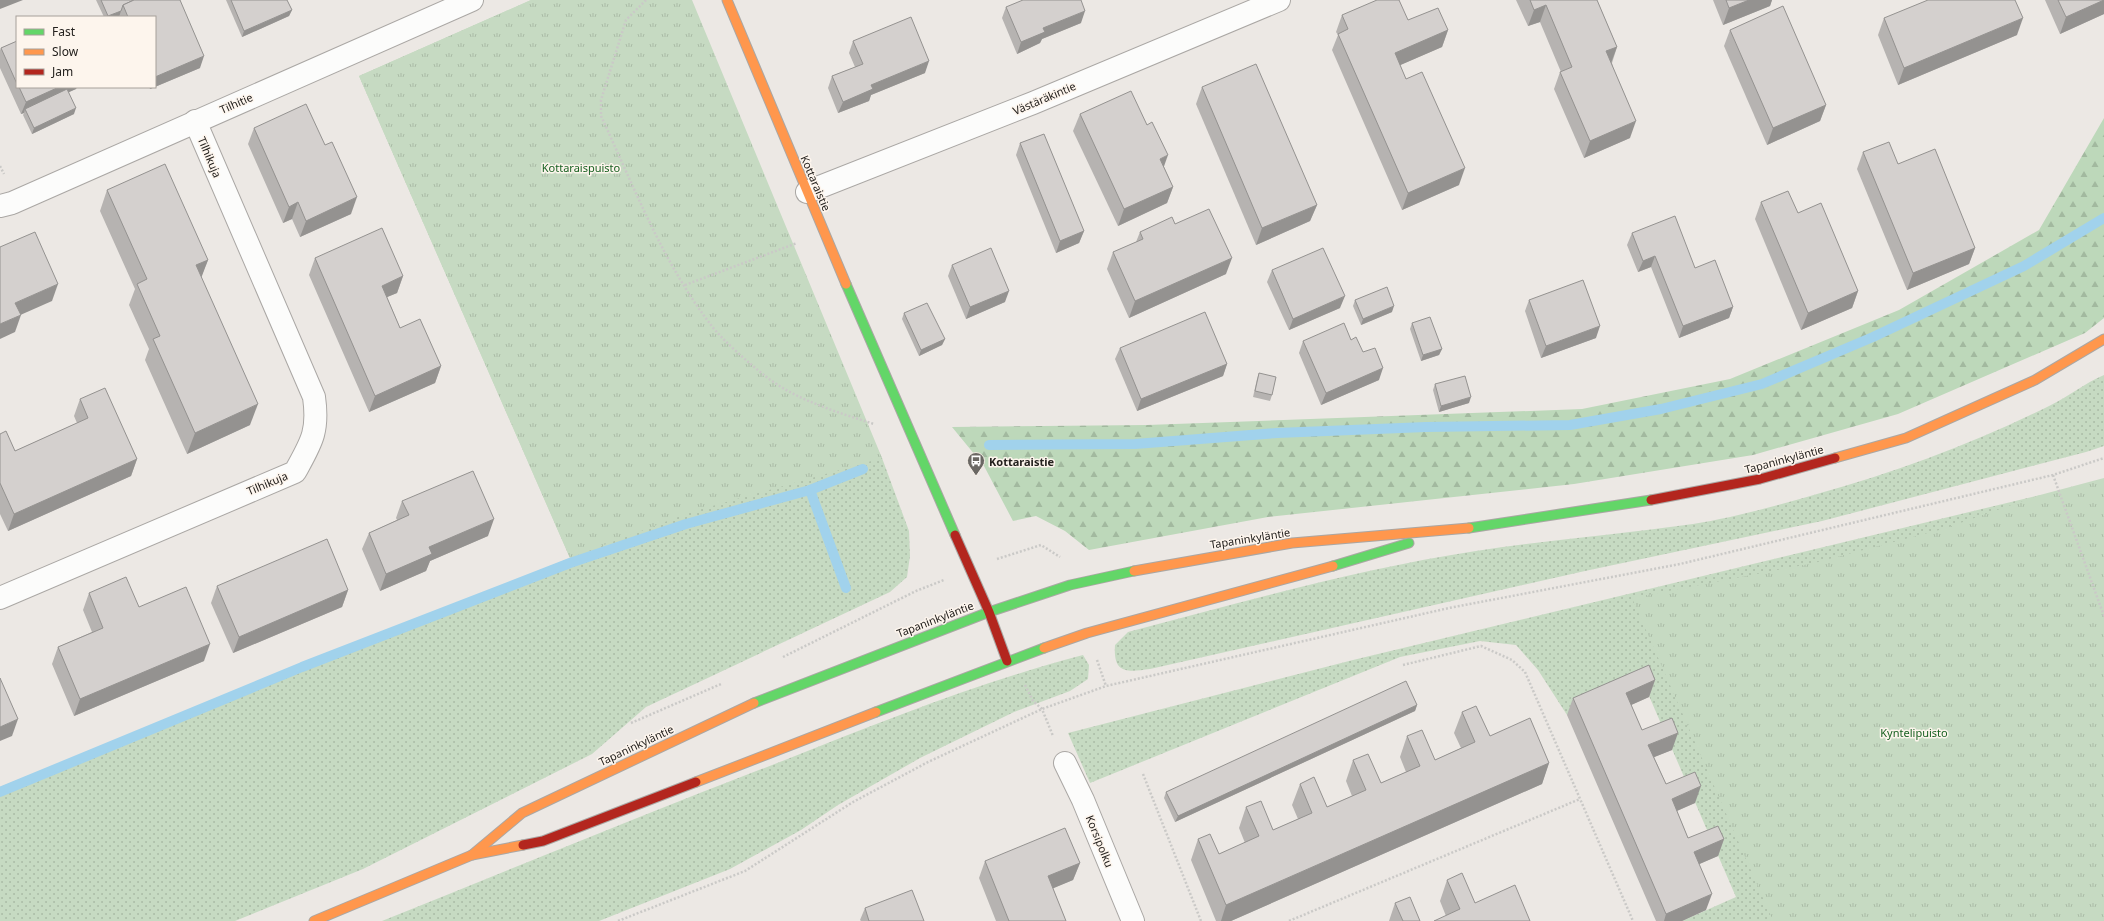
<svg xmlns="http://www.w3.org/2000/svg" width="2104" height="921" viewBox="0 0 2104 921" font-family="'Noto Sans',sans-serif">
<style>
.grass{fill:url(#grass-dots)}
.forest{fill:url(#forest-firs)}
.park{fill:url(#park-tufts)}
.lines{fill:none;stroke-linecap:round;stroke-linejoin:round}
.stream{stroke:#a1d2ec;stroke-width:10}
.street-casing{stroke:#aaa7a4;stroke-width:24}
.fast-casing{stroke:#aaa7a4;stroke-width:11}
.slow-casing{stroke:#aaa7a4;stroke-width:11}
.jam-casing{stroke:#aaa7a4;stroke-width:11}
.path{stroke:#cac9c7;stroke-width:2.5;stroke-dasharray:2 2;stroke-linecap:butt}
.street{stroke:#fcfcfb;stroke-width:22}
.fast{stroke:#63d668;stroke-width:9}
.slow{stroke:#ff974d;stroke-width:9}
.jam{stroke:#b3261e;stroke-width:9}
.wall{fill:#b6b3b1}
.shaded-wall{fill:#949290}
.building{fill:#d4d0ce;stroke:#949290}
.labels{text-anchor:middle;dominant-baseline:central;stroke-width:3;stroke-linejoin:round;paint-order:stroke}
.street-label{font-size:11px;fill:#24211e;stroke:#fdf5ed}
.park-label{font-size:11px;fill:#186121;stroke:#fdf5ed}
.poi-label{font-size:11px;font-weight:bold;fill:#24211e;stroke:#fdf5ed;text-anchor:start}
</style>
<defs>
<pattern id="grass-dots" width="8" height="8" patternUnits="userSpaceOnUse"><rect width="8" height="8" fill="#c6dac2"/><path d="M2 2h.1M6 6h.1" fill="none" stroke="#aabba6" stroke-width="1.8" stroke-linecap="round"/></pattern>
<pattern id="forest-firs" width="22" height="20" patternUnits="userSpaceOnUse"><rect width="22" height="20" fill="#bdd8ba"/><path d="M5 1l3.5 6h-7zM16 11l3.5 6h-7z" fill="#a2b99f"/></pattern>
<pattern id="park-tufts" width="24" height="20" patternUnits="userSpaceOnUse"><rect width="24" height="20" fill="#c6dac2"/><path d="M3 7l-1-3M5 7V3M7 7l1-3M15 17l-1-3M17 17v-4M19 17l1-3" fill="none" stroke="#aabba6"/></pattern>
</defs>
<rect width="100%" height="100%" fill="#ece8e4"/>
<g class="grass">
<path d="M531,0l339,434 12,24 27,73 1,25 -3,21 -17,15 -244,115 -54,47 -229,115 -128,52h-235v-134l570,-229 -211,-482z"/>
<path d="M2104,375v71l-18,6 -264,69 -237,50 -435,98c-23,3 -37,5 -35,-24l13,-13c115,-30 230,-63 348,-81 72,-11 145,-17 217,-27 39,-6 86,-19 124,-30 80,-22 160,-52 234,-89 18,-9 34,-22 53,-30z"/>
<path d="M2040,495l14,49 -271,377h-101l54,-24 -93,-215 -76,33 -29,-45 -22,-25 -36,-4 -80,16 -310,126 -22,-50 285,-73z"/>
<path d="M1083,655l6,10 -1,14 -18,12 -56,21 -94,46 -82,47 -37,25 -71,39 -131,52h-217c134,-54 268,-109 403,-161 98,-39 196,-78 298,-105z"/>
</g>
<path class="forest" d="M2104,118v200l-19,15 -187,81 -145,41 -179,29 -306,33 -179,33 -24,-19 -29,-15 -23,5 -29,-55 -32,-39 195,-2 435,-16 148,-30 169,-69 140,-80z"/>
<g class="park">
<path d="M531,0h161l190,458 -191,54 -121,46 -211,-482z"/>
<path d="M2104,478v443h-331l-141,-323 182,-35 129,-34 97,-34z"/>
</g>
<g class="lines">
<g class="stream">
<path d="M989,445l146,-1 142,-11 149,-6 144,-2 91,-16 101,-25 111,-47 151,-71 80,-48"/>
<path d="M810,490l36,98"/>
<path d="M0,792l302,-125 268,-104 116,-39 124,-34 53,-21"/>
</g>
<defs>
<g id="street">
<path d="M807,192l226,-89 246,-103"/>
<path d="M0,206l12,-3 460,-203"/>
<path d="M0,598l295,-126c16,-29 24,-40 19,-75l-119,-276"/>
<path d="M1065,763l18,37 50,121"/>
</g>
<g id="fast">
<path d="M846,284l109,251"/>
<path d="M1469,528l182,-28"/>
<path d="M1333,566l76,-23"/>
<path d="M754,703l235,-91 81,-27 64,-14"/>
<path d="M876,712l168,-64"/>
</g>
<g id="slow">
<path d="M727,0l119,284"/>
<path d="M1835,458l71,-20 129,-58 69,-41"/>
<path d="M1134,571l158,-28 177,-15"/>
<path d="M1044,648l43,-15 246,-67"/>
<path d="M696,782l180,-70"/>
<path d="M472,855l50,-42 232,-110"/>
<path d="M314,921l158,-66 51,-10"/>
</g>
<g id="jam">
<path d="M1651,500l109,-21 75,-21"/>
<path d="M955,535l34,77 18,49"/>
<path d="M523,845l20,-4 153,-59"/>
</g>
</defs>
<use href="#street" class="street-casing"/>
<use href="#fast" class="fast-casing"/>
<use href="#slow" class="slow-casing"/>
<use href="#jam" class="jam-casing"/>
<g class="path">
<path d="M646,0l-20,20 -25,80v16c33,71 62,147 110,209 10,14 39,39 53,50 31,25 73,37 110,49"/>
<path d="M0,166l4,8"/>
<path d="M685,285l112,-42"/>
<path d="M2053,475l51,141"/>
<path d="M997,559l44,-14 19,12"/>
<path d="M783,657l133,-66 28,-11"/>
<path d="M1097,660l9,26"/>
<path d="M1403,665l78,-19 31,14 13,12 108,249"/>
<path d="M1025,685l8,16 9,8 11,27"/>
<path d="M631,723l90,-39"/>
<path d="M1143,774l58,147"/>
<path d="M618,921l127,-50 108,-69 75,-40 114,-53 64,-23 343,-78 231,-44 373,-89 51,-17"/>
<path d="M1289,921l291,-122"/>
</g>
<use href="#street" class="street"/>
<use href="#fast" class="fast"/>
<use href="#slow" class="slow"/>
<use href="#jam" class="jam"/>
</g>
<g class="wall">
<path d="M96,0h84l20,68 -50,21 -1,-2h6v-70h-51z"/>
<path d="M226,0h61l5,10 -3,6 -47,21z"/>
<path d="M1516,0h81l20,47 -5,16 18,75 -46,20 -30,-69 6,-17h1l-21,-50 -12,4z"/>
<path d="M1713,0h59l-2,6 -47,19z"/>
<path d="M2045,0h59v14l-44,20z"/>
<path d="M1006,7l75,16 -39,16 -2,4 -23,11 -15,-36z"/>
<path d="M1342,15l66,5 40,10 -6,17 -42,18 6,14 53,106 -57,25 -70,-160 6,-15 -2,-3z"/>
<path d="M1884,18l133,17 -119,50 -20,-50z"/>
<path d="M1730,30l96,75 -6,16 -53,24 -43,-99z"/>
<path d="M17,41v46h60l-1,2 -8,3 6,22 -42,20 -9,-19 1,-2 -3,1 -21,-46v-18l1,-2z"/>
<path d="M853,41l72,32 -54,22 -2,6 -31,12 -10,-25 4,-12 23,-9 -6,-14z"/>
<path d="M1202,87l115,118 -7,16 -54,24 -60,-141z"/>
<path d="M1080,114l84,53 9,20 -6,16 -49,23 -45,-95z"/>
<path d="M254,128l97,86 -51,23 -8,-18 -9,4 -35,-79z"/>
<path d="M1020,143l64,88 -5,12 -23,10 -40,-98z"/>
<path d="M1863,152l35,12 77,84 -6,16 -62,26 -50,-121z"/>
<path d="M107,190l101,70 -7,17 49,148 -63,29 -42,-94 4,-11 -20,-44 6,-16 -35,-78z"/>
<path d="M1761,202l37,11 60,78 -6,17 -51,22 -46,-111z"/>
<path d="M1175,224l51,50 -97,44 -22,-49 6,-17 23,-10 4,-10z"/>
<path d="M1632,233l63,35 38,39 -4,11 -50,20 -28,-71 -13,5 -11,-27z"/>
<path d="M315,258l88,18 -6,17 -10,4 13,31 41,38 -6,17 -66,29 -60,-137z"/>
<path d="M952,265l53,37 -39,17 -18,-43z"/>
<path d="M1272,270l68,38 -51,22 -22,-48z"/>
<path d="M1355,300l37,12 -31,13 -8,-19z"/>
<path d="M1529,300l67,38 -55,20 -16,-47z"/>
<path d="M904,313l41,26 -3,6 -23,11 -17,-37z"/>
<path d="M1412,323l30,26 -3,6 -18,6 -11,-32z"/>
<path d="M1351,340l12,12 16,28 -58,25 -22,-52 4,-12z"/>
<path d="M1120,348l107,16 -4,12 -86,35 -22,-52z"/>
<path d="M1259,373l13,22 -2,6 -17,-4 4,-18z"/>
<path d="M1435,384l34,19 -30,9 -6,-22z"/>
<path d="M80,399l57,60 -6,17 -123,55 -8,-17v-80l15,17 62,-28 -3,-7z"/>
<path d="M402,501l86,35 -58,25 -4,10 -46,20 -18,-42 7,-16 28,-13 -1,-2z"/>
<path d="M217,586l131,4 -6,17 -109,46 -22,-50z"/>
<path d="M89,593l50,14 65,54 -130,55 -22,-52 6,-17 34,-15 -9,-22z"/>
<path d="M1655,680l-6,17 -18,8 11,25 30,20 -18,7 12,27 29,19 -18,8 11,27 36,1 -6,17 -19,8 7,46 -24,11h-26l-89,-206 6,-17z"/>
<path d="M1417,705l-2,6 -240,111 -11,-24 2,-6z"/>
<path d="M1462,712l28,24 59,27 -7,21 -311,137h-15l-25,-61 7,-21 21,15 26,-11 -6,-15 7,-21 27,23 25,-11 -6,-14 8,-21 27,23 25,-11 -6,-15 7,-21 28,23 25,-11 -6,-15 7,-21 28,24 26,-12 -7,-15z"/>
<path d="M985,861l95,2 -7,17 -20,8 13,33h-70l-17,-43z"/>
<path d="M1447,880l28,23 -29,13 -6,-15z"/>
<path d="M1395,903l25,18h-31z"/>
<path d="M865,908l59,13h-63l-1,-1z"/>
</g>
<g class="shaded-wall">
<path d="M0,0h23l-23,9z"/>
<path d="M1749,0h23l-2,6 -47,19 6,-17z"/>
<path d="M2104,0v14l-44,20 6,-17z"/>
<path d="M1546,5l-6,17 -12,4 6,-16z"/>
<path d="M292,10l-3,6 -47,21 2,-6z"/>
<path d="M121,11l-2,6h-11v-1z"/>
<path d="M1085,11l-4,12 -39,16 -2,4 -23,11 4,-12 22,-14z"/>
<path d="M2023,18l-6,17 -119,50 6,-17z"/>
<path d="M1448,30l-6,17 -53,23 6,-17z"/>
<path d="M1617,47l-6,16 -5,-12z"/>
<path d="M204,56l-4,12 -50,21 1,-2h4v-10z"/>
<path d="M929,61l-4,12 -54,22 -2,6 -31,12 5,-11 28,-17z"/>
<path d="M59,87h18l-1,2 -50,23 -1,-3 -1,4 -3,1 5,-12z"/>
<path d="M1826,105l-6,16 -53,24 6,-17z"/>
<path d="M76,108l-2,6 -42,20 2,-6z"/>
<path d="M1636,121l-6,17 -46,20 6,-17z"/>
<path d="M1168,155l-6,17 -2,-13z"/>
<path d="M1465,168l-6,17 -57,25 6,-17z"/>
<path d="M1173,187l-6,16 -49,23 6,-17z"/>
<path d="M357,197l-6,17 -51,23 6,-16z"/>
<path d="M298,202l-6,17 -9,4 6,-16z"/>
<path d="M1317,205l-7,16 -54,24 6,-17z"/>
<path d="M1084,231l-5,12 -23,10 4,-12z"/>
<path d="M1975,248l-6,16 -62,26 6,-17z"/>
<path d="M1655,256l-4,11 -13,5 5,-11z"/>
<path d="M1232,258l-6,16 -97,44 6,-17z"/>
<path d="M208,260l-8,21 -4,-16z"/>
<path d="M403,276l-6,17 -22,9 7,-16z"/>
<path d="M58,284l-6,17 -43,19 6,-17z"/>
<path d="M1009,291l-4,11 -39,17 4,-12z"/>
<path d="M1858,291l-6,17 -51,22 7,-17z"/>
<path d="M1345,296l-5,12 -51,22 4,-11z"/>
<path d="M1394,306l-2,6 -31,13 2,-6z"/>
<path d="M1733,307l-4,11 -50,20 4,-12z"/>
<path d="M21,315l-6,17 -15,7v-15z"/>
<path d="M1600,326l-4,12 -55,20 5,-12z"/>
<path d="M945,339l-3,6 -23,11 2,-6z"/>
<path d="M1442,349l-3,6 -18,6 2,-6z"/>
<path d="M1227,364l-4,12 -86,35 4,-12z"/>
<path d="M441,366l-6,17 -66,29 6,-16z"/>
<path d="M1383,368l-4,12 -58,25 5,-12z"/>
<path d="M1471,397l-2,6 -30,9 2,-6z"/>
<path d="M258,404l-8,21 -63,29 8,-21z"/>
<path d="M137,459l-6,17 -123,55 6,-17z"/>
<path d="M494,519l-6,17 -58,25 -4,10 -46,20 6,-17 43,-27z"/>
<path d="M348,590l-6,17 -109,46 6,-16z"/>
<path d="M210,644l-6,17 -130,55 6,-17z"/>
<path d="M1655,680l-6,17 -29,13 6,-17z"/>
<path d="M1417,705l-2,6 -240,111 3,-6z"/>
<path d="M18,719l-6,17 -12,5v-14z"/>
<path d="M1678,733l-6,17 -30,12 6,-17z"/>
<path d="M1549,763l-7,21 -311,137h-10l5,-16z"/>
<path d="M1701,786l-6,17 -30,13 7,-17z"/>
<path d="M1724,839l-6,17 -30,13 6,-17z"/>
<path d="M1080,863l-7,17 -31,13 6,-17z"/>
<path d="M1712,894l-6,16 -24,11h-18l2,-7z"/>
</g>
<g class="building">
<path d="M101,0h33l-11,5 -2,6 -13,5z"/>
<path d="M134,0h46l24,56 -49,21v-60h-27l-5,-12z"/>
<path d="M231,0h56l5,10 -48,21z"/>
<path d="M1023,0h58l4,11 -42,17 2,4 -24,10 -15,-35z"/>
<path d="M1377,0h22l9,20 30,-12 10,22 -53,23 11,26 16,-7 43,96 -57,25 -70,-159 10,-5 -6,-14z"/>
<path d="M1530,0h67l20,47 -11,4 30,70 -46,20 -30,-69 12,-5 -26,-62 -12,5z"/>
<path d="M1726,0h23l-20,8z"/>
<path d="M1928,0h87l8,18 -119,50 -20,-50z"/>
<path d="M2058,0h46l-38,17z"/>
<path d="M1783,6l43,99 -53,23 -43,-98z"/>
<path d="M911,17l18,44 -58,24 2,4 -30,13 -11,-26 31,-12 -10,-23z"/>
<path d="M17,41v43l-16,-36z"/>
<path d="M1256,64l61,141 -55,23 -60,-141z"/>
<path d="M19,87h40l-33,15z"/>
<path d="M67,89l9,19 -42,20 -9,-19z"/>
<path d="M1131,91l16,34 5,-3 16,33 -8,4 13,28 -49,22 -44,-95z"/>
<path d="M306,104l19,41 7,-3 25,55 -51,24 -8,-19 -9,5 -35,-79z"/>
<path d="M1044,134l40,97 -24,10 -40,-98z"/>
<path d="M1889,142l9,22 37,-15 40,99 -62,25 -50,-121z"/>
<path d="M165,164l43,96 -12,5 62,139 -63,29 -42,-94 7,-3 -23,-52 10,-5 -40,-89z"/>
<path d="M1788,191l10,22 23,-10 37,88 -50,22 -47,-111z"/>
<path d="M1209,209l23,49 -97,43 -22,-49 30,-13 -3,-7 32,-15 3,7z"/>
<path d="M1675,216l20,52 20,-8 18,47 -50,19 -28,-70 -12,5 -11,-28z"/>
<path d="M382,228l21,48 -21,10 18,42 20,-9 21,47 -66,30 -60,-138z"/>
<path d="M35,232l23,52 -43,19 6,12 -21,9v-77z"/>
<path d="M991,248l18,43 -39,16 -18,-42z"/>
<path d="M1323,248l22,48 -52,23 -21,-49z"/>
<path d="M1583,280l17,46 -54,20 -17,-46z"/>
<path d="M1387,287l7,19 -31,13 -8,-19z"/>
<path d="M927,303l18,36 -24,11 -17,-37z"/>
<path d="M1205,312l22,52 -86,35 -21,-51z"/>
<path d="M1430,317l12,32 -19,6 -11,-32z"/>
<path d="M1344,323l7,17 5,-3 7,15 12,-4 8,20 -57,25 -23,-52z"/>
<path d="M1259,373l17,4 -4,18 -17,-4z"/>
<path d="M1465,376l6,21 -30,9 -6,-22z"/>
<path d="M105,388l32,71 -123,55 -14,-31v-49l6,-3 9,20 73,-33 -8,-19z"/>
<path d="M473,471l21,48 -65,28 3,7 -46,20 -17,-41 40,-18 -7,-14z"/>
<path d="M327,539l21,51 -109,47 -22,-51z"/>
<path d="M126,577l13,30 47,-20 24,57 -130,55 -22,-52 45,-19 -14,-35z"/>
<path d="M1649,665l6,15 -29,13 16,37 30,-12 6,15 -30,12 18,39 29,-12 6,14 -29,13 16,39 30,-12 6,13 -30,13 18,42 -46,20 -93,-216z"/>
<path d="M0,678l18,41 -18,8z"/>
<path d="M1406,681l11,24 -239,111 -12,-24z"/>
<path d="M1476,706l14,30 40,-18 19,45 -323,142 -28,-66 12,-5 9,20 40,-18 -13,-29 15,-6 12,29 39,-17 -12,-29 14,-7 13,30 39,-17 -13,-30 15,-6 13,29 39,-17 -13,-30 15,-6 13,30 40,-18 -13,-30z"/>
<path d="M1065,828l15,35 -32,13 18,45h-57l-24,-60z"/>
<path d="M1462,873l13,30 40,-18 15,36h-96l26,-12 -13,-29z"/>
<path d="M912,890l12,31h-55l-4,-13z"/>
<path d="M1410,897l10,24h-17l-8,-18z"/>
</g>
<defs>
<symbol id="bus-pin" viewBox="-11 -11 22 30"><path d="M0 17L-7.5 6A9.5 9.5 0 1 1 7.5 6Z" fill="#6a6763" stroke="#fdf5ed"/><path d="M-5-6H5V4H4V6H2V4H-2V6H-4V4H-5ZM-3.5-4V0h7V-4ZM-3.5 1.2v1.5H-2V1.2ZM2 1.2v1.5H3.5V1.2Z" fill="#fff"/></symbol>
</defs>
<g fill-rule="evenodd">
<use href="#bus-pin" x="966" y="451" width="20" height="27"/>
</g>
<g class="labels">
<g class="street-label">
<text transform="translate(1044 98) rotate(-23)">Västäräkintie</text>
<text transform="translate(236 103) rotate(-24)">Tilhitie</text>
<text transform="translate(210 157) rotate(67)">Tilhikuja</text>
<text transform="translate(816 183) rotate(67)">Kottaraistie</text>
<text transform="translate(1784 459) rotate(-15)">Tapaninkyläntie</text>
<text transform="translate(267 483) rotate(-23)">Tilhikuja</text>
<text transform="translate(1250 538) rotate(-9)">Tapaninkyläntie</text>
<text transform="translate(935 619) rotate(-21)">Tapaninkyläntie</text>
<text transform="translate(636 745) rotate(-25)">Tapaninkyläntie</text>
<text transform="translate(1100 841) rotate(68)">Korsipolku</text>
</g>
<g class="park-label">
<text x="581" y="167">Kottaraispuisto</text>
<text x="1914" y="732">Kyntelipuisto</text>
</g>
<g class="poi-label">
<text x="989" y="461">Kottaraistie</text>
</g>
</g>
<rect x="16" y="16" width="140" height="72" fill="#fdf5ed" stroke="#a6a09a"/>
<rect x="24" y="29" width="20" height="6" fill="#63d668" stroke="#a6a09a"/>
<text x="52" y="36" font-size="12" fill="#24211e">Fast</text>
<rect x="24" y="49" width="20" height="6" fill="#ff974d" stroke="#a6a09a"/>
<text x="52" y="56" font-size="12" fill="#24211e">Slow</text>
<rect x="24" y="69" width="20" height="6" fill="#b3261e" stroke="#a6a09a"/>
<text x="52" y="76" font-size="12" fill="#24211e">Jam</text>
</svg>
